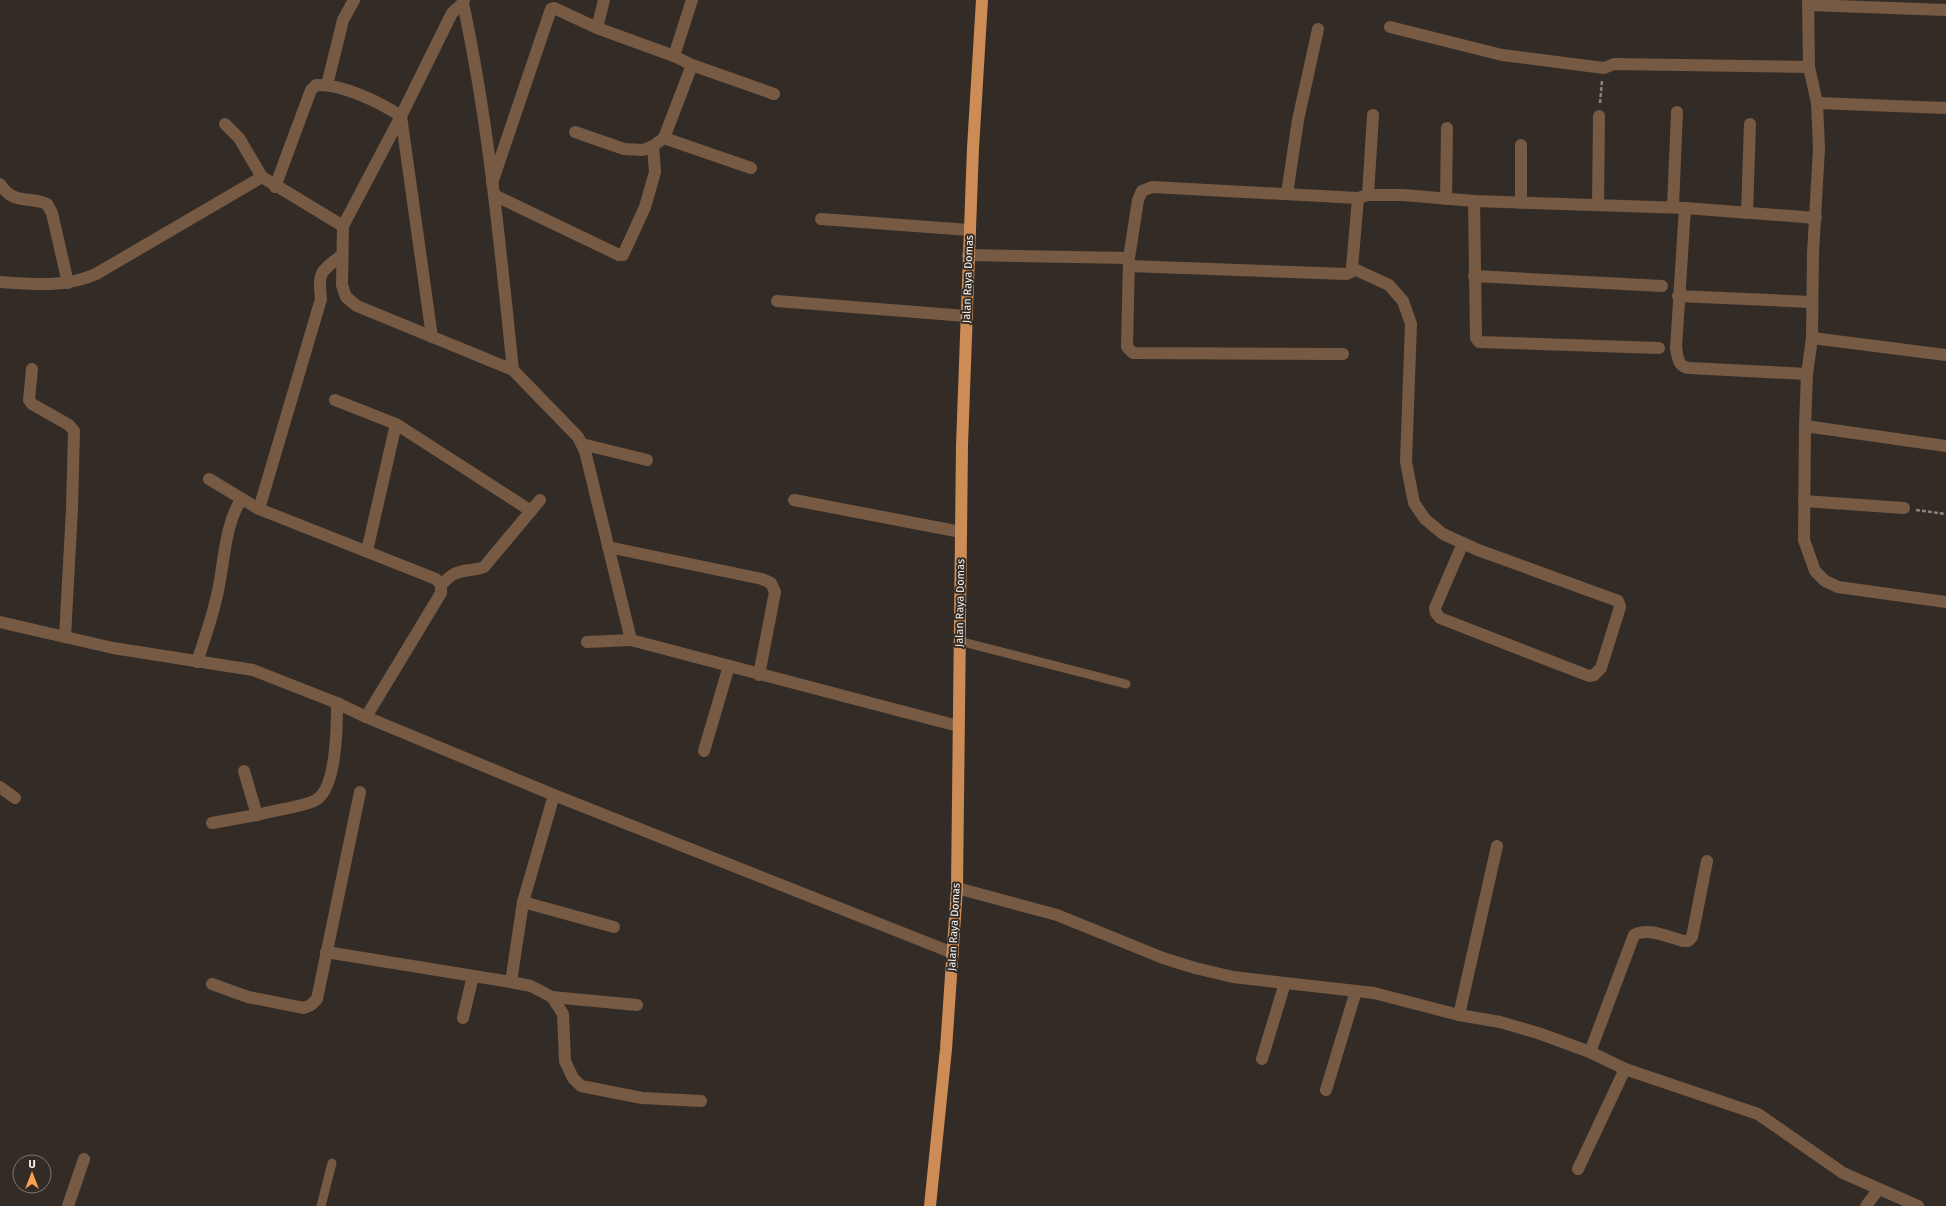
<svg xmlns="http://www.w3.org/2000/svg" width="1946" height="1206" viewBox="0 0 1946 1206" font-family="'Fira Sans',sans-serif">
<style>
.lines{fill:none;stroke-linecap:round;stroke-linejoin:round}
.path{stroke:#8a847f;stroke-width:2.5;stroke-dasharray:4 2;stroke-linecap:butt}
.service{stroke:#775a43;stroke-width:9}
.minor{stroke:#775a43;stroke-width:12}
.trunk{stroke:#cd8c56;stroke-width:12}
.labels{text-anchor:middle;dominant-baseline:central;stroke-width:4;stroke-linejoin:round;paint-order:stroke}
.street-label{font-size:11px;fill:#f6f1ed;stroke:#332c26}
</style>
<rect width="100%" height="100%" fill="#332c26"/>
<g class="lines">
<g class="path">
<path d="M1600,103l2,-22"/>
<path d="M1916,510l30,4"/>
</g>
<g class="service">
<path d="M959,641l167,43"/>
<path d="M321,1206l11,-43"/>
</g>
<g class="minor">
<path d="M464,0l-1,3c26,121 37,244 50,367"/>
<path d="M1808,0l1,67 8,36 2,45 -6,105 -1,85 -5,36 -2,52 -1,114 11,31 10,10 13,6 108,15"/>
<path d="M463,3l-11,10 -51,103 -58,110 -1,59 4,12 11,9 156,64 65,67 7,14 46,189 327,86"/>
<path d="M1809,5l137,5"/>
<path d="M1390,27l112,28 102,13 10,-4 195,3"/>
<path d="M597,28l7,-28"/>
<path d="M674,56l18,-56"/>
<path d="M327,85l16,-65 11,-20"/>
<path d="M1817,103l129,5"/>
<path d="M225,124l14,14 23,39 81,49"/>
<path d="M575,132l49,17 19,1 10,-4 11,-8 28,-73"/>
<path d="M664,138l87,30"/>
<path d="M1521,145v58"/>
<path d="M492,183l59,-174 3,-1 43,20 77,28 18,9 82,29"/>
<path d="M0,184c13,21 27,12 47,20l5,9 16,70"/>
<path d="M275,187l36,-97 5,-5c27,-1 63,17 85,31l31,221"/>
<path d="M1287,194l11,-74 20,-91"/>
<path d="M494,195l125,60h4l22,-48 10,-35 -2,-26"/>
<path d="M1368,195l5,-80"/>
<path d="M1446,199l1,-71"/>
<path d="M1474,201l2,137 3,4 180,6"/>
<path d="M1598,205l1,-89"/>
<path d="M1673,207l4,-95"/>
<path d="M1685,208l-9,140c2,10 2,19 13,20l118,6"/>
<path d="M1747,213l3,-89"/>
<path d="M821,219l148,11"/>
<path d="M968,255l161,3"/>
<path d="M1129,266l218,8 4,-2 1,-4 6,-70"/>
<path d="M1352,268l37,17 14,16 8,23 -5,138 8,41 11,16 18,15 35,16 140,51 2,6 -19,61 -7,7 -5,1 -149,-58 -4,-5 -1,-5 28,-65"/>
<path d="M1474,276l188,10"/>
<path d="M0,282c33,2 65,6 96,-8l166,-97"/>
<path d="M1678,296l133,6"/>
<path d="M777,301l189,15"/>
<path d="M1812,338l134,17"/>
<path d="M1343,354l-210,-1 -6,-6 2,-89 9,-58 4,-9 10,-4 206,11 10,-3h35l71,6 211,7 131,10"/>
<path d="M32,369l-3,31 3,4 37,21 5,6 -2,78 -7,128"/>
<path d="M335,400l61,24 135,87"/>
<path d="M1805,426l141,20"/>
<path d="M582,444l65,16"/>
<path d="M209,479l50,30 177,70 5,6v8l-75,124"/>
<path d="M794,500l167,32"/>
<path d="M1804,501l100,7"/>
<path d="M259,509l62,-210c-3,-27 -1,-27 21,-44"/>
<path d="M608,547l154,32 9,4 4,9 -16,83"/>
<path d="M367,551l29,-127"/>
<path d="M441,585c4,-4 9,-9 13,-11 10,-5 20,-3 30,-7l56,-67"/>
<path d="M0,622l113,26 140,22 84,33 29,14 188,78 399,158"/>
<path d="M587,642l44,-2"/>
<path d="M197,662c8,-24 16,-47 21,-71 6,-28 7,-67 23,-91"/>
<path d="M704,751l25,-85"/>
<path d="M244,771l13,44c17,-5 40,-7 57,-14 23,-10 23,-76 23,-98"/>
<path d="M0,787l15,11"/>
<path d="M554,795l-31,107 -12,80 20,4 21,11 85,8"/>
<path d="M212,823l45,-8"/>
<path d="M957,888l100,27 106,43 32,10 38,9 141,16 85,22 41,7 38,11 52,19 35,17 133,45 85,59 75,33"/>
<path d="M523,902l91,25"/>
<path d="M326,952l185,30"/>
<path d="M212,984l36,13 56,11 7,-3 6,-6 43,-207"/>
<path d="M552,997l11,17 2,47 8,17 8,8 61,12 59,3"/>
<path d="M1459,1015l38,-169"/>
<path d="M463,1018l10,-42"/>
<path d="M1590,1052l44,-117c15,-8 34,2 49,6h5l4,-4 15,-76"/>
<path d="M1262,1059l23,-76"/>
<path d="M1326,1090l30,-99"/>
<path d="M1578,1169l47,-100"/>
<path d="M68,1206l16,-47"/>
<path d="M1866,1206l12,-16"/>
</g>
<path class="trunk" d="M930,1206l16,-157 11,-161 5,-443 11,-297 9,-148"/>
</g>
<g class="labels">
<g class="street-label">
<text transform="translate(968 279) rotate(-88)">Jalan Raya Domas</text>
<text transform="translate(960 603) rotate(-89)">Jalan Raya Domas</text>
<text transform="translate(954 927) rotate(-87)">Jalan Raya Domas</text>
</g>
</g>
<g transform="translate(32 1174)"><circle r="19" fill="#332c26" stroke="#817b76"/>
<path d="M0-3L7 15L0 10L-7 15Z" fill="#fa9f4e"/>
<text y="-6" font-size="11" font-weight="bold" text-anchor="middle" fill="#f6f1ed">U</text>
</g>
</svg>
